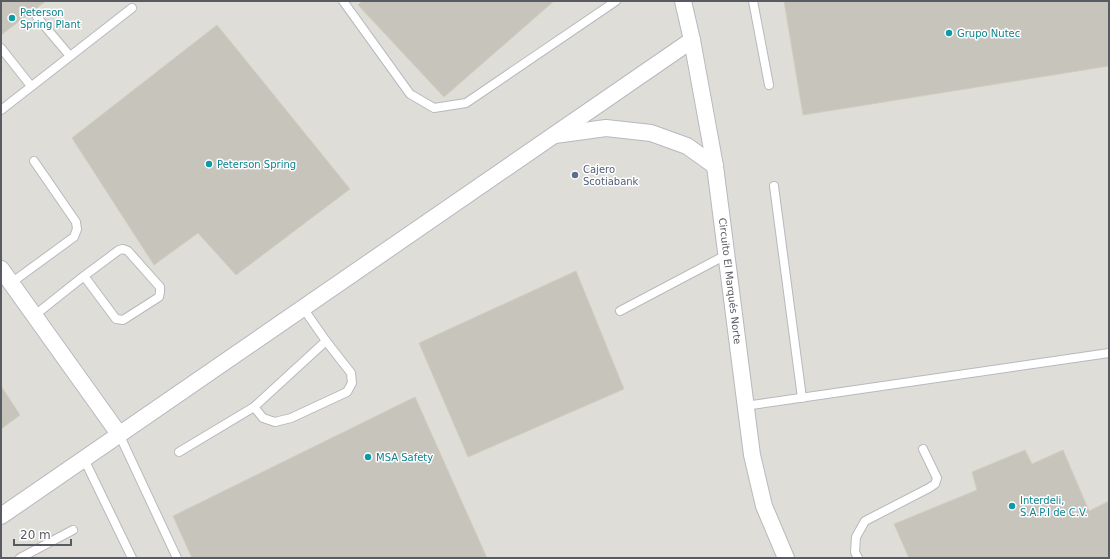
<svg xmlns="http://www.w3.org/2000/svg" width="1110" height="559" viewBox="0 0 1110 559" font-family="'DejaVu Sans',sans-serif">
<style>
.industrial{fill:#dfddd7}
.building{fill:#c7c4bc;stroke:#d1cdbd}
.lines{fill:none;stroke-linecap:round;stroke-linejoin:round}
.service-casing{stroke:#b7b9bf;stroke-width:10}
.minor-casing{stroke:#b7b9bf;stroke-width:18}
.service{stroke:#fff;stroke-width:8}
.minor{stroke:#fff;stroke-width:16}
.culture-dot{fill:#0f9aa8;stroke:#fff;stroke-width:1.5}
.service-dot{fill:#5c6f8a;stroke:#fff;stroke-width:1.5}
.labels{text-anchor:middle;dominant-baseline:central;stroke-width:3;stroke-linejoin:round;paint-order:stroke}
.culture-label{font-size:10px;fill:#0d838f;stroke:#fff;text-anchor:start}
.service-label{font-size:10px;fill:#4e5e75;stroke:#fff;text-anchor:start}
.street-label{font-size:10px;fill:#585b61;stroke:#fff}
</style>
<rect width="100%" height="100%" fill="#eceadf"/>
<rect class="industrial" x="1" y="1" width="1108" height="557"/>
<g class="building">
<path d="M1,1h45l-45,34z"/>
<path d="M362,1h192l-110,96 -86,-92z"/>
<path d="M784,1h325v65l-306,49z"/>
<path d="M217,25l133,164 -114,86 -38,-42 -44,32 -82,-127z"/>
<path d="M576,271l48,118 -156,68 -49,-114z"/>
<path d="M1,386l19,29 -19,14z"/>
<path d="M415,397l72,161h-295l-19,-42z"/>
<path d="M1025,450l7,14 31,-14 26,61 20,-10v57h-200l-15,-34 83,-34 -5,-18z"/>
</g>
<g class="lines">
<defs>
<g id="service">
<path d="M343,1l67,93 24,14 32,-5 150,-102"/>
<path d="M753,1l16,84"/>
<path d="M37,17l33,39"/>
<path d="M1,48l30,38"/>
<path d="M1,110l131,-102"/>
<path d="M774,186l28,212"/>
<path d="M11,283l63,-46 3,-8 -1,-7 -42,-61"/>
<path d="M620,311l106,-56"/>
<path d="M35,315l49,-39 32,43 7,1 36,-23 1,-5v-5l-32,-36 -5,-2 -4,1 -35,26"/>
<path d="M745,406l364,-53"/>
<path d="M254,407l9,11 12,4 16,-4 56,-26 5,-9 -1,-10 -25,-32"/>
<path d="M119,434l58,124"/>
<path d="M179,452l75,-45 72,-66 -23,-33"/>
<path d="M84,459l48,99"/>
<path d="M20,558l53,-28"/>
<path d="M858,558l-3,-6 1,-15 9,-16 64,-33 6,-4 2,-6 -14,-29"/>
</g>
<g id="minor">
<path d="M683,1l9,39 23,126 37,289 12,51 22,52"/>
<path d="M555,135l51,-7 45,5 36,13 28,20"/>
<path d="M1,269l118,165"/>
<path d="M1,516l691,-476"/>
</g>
</defs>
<use href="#service" class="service-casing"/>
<use href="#minor" class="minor-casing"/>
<use href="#service" class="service"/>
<use href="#minor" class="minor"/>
</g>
<g class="culture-dot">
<circle cx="12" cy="18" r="4"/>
<circle cx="949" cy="33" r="4"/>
<circle cx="209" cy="164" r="4"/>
<circle cx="368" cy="457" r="4"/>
<circle cx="1012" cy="506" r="4"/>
</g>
<circle class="service-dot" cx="575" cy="175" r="4"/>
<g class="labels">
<g class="culture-label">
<text x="20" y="12">Peterson<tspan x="20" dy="12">Spring Plant</tspan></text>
<text x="957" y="33">Grupo Nutec</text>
<text x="217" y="164">Peterson Spring</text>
<text x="376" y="457">MSA Safety</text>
<text x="1020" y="500">Interdeli,<tspan x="1020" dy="12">S.A.P.I de C.V.</tspan></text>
</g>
<g class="service-label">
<text x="583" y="169">Cajero<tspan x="583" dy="12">Scotiabank</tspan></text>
</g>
<g class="street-label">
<text transform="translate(730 281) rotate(83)">Circuito El Marqués Norte</text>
</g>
</g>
<rect width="1110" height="559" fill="none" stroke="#585b61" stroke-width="4"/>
<path d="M14 539v6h57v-6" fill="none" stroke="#585b61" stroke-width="2"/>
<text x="20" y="539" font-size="12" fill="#585b61" stroke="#ffffff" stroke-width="3" paint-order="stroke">20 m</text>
</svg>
